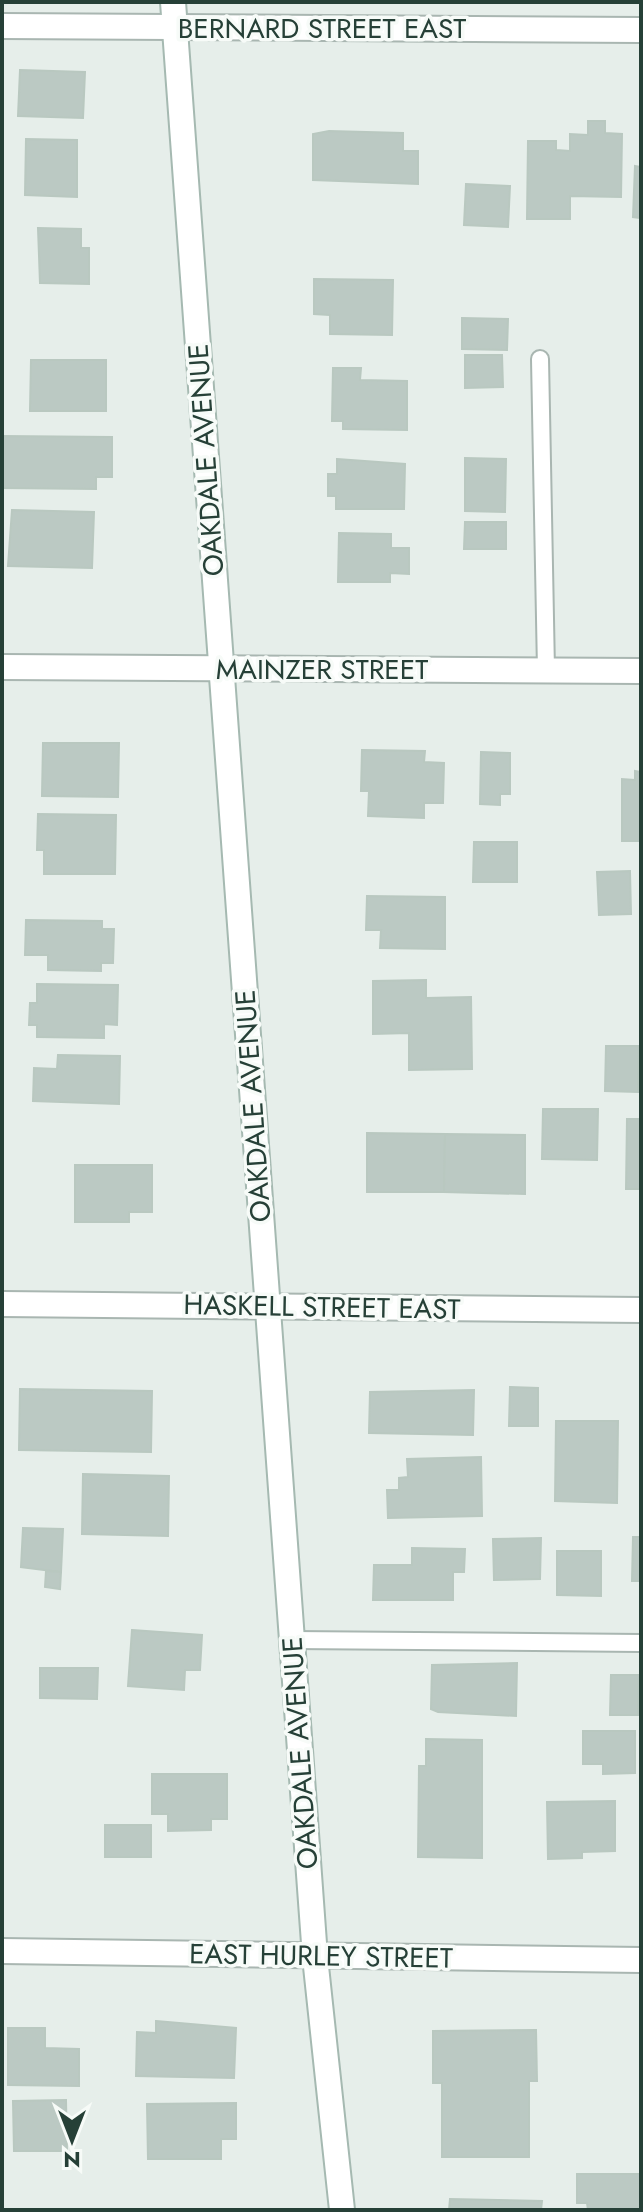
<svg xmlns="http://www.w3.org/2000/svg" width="643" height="2212" viewBox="0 0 643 2212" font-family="Jost,sans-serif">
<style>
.building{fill:#bbc9c3;stroke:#b9c8c0;stroke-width:2}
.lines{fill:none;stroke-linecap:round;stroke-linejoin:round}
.lane-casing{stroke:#a9b6b1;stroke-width:20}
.street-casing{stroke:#a9b6b1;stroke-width:28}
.secondary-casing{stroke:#a5b9b1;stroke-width:28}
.lane{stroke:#fff;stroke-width:16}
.street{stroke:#fff;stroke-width:24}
.secondary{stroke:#fff;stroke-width:24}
.labels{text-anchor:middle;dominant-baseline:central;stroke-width:7;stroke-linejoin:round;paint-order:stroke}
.street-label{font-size:28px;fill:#264037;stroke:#f7fbf8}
</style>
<rect width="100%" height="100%" fill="#e6eeea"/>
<g class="building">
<path d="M20,70l65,2 -2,46 -65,-2z"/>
<path d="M588,121h17v12l17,1 -1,63 -51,-1v23h-43l1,-78h28v9l14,1v-17l18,1z"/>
<path d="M329,131l74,2v18h15v33l-105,-4v-46z"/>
<path d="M26,139l51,1v57l-52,-2z"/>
<path d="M635,166l6,1v51l-8,-1z"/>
<path d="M466,184l44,2 -2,41 -44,-2z"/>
<path d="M38,228l43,1v19h8v36l-49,-1z"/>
<path d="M314,279l79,1 -1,55 -62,-1v-19l-16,-1z"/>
<path d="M462,318l46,1 -1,31 -45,-1z"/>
<path d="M465,355h37l1,32 -38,1z"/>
<path d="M31,360h75v51h-76z"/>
<path d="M333,368h28l-1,12 47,1v49l-64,-1v-8h-11z"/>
<path d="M2,436l110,1v40h-16v12l-94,-1z"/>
<path d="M465,458l41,1 -1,53 -40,-1z"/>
<path d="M337,459l68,5 -1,45h-68v-13h-8v-22h9z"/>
<path d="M12,510l82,2 -2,56 -84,-2z"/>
<path d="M465,522h41v27h-42z"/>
<path d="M339,533l52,1v14h18v26l-19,-1v9h-52z"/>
<path d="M43,743h76l-1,54 -76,-1z"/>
<path d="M362,750l63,1 -1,11 20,1 -1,40h-19v15l-56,-2 1,-25h-8z"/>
<path d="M481,752l29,1v41h-10v11l-20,-1z"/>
<path d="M635,771l6,1v69h-19v-62l13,1z"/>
<path d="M38,814l78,1 -1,59h-71v-24h-7z"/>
<path d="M474,842h43v40h-44z"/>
<path d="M630,871l1,43 -32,1 -2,-43z"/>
<path d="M367,896l78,1v52l-65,-1 1,-18h-15z"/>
<path d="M26,920l76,1v8h12l-1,34h-12v8l-53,-1v-15h-23z"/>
<path d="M426,980v18l45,-1 1,72 -63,1v-37l-36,1v-53z"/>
<path d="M37,984l81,1 -1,40 -13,-1v14l-67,-1v-12h-8l1,-22h7z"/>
<path d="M606,1046h33l-1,46 -33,-1z"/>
<path d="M58,1055l62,1 -1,48 -86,-3 1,-33 23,1z"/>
<path d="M543,1109h55l-1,51 -55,-1z"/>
<path d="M627,1119h14v70h-15z"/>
<path d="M367,1133l78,1 -1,58h-77z"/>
<path d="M445,1134l80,1v59l-81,-2z"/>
<path d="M75,1165h77v47h-23v10h-54z"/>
<path d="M510,1387l28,1v38h-29z"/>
<path d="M20,1389l132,2 -1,61 -132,-2z"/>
<path d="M474,1390l-1,45 -104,-2 1,-41z"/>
<path d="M556,1421h62l-1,82 -62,-2z"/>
<path d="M481,1457l1,59 -94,2 -1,-28h12v-12l9,-1 -1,-18z"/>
<path d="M83,1474l86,2 -1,60 -86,-2z"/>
<path d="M23,1528l40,1 -2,43 -40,-5z"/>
<path d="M633,1537h8v44h-9z"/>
<path d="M541,1538l-1,41 -46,1 -1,-41z"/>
<path d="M412,1548l53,1 -1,23h-11v28h-80l1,-35h38z"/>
<path d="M557,1551h44v45l-44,-1z"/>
<path d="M46,1571l15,1 -1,17 -15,-2z"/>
<path d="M132,1630l70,5 -2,35h-15l-1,20 -56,-4z"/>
<path d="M517,1663l-1,53 -78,-4 -7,-3 1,-44z"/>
<path d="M40,1668h58l-1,31 -57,-1z"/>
<path d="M611,1675h28l-1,40h-28z"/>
<path d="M583,1731h52v42l-32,1v-10h-20z"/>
<path d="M426,1739l56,1v118l-64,-1 1,-91h7z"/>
<path d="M152,1774h75v45h-16v11l-43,1v-17h-16z"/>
<path d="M615,1801v50l-33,1v6l-34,1 -1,-57z"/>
<rect x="105" y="1825" width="46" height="32"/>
<path d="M156,2021l80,7 -2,50 -98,-2 1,-44 19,1z"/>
<path d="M8,2028h37v20l34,1v37l-71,-1z"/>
<path d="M536,2030l1,51h-8v76h-87v-74h-9v-52z"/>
<path d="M66,2100l1,51h-53l-1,-50z"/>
<path d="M236,2103v36h-15v20h-73l-1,-55z"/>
<path d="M577,2174h64v36h-53l-1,-7h-10z"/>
<path d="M450,2199l92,2 -1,9h-92z"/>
</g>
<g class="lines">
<defs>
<g id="lane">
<path d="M540,359l6,311"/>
<path d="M292,1640l349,3"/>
</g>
<g id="street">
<path d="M2,26l639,4"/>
<path d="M2,667l639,4"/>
<path d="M2,1304l639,6"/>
<path d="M2,1951l639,9"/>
</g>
<path id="secondary" d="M173,2l142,1955 27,253"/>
</defs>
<use href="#lane" class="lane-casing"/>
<use href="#street" class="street-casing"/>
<use href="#secondary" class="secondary-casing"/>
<use href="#lane" class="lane"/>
<use href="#street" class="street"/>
<use href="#secondary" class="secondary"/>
</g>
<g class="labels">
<g class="street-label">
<text x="322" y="28">BERNARD STREET EAST</text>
<text transform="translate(206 460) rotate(-94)">OAKDALE AVENUE</text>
<text x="322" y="669">MAINZER STREET</text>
<text transform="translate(253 1106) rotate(-94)">OAKDALE AVENUE</text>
<text transform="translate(322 1307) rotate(1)">HASKELL STREET EAST</text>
<text transform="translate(300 1753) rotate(-94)">OAKDALE AVENUE</text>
<text transform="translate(321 1956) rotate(1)">EAST HURLEY STREET</text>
</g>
</g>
<rect width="643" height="2212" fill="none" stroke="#264037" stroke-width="8"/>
<g transform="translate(72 2140) rotate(180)" stroke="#f7fbf8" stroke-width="6" paint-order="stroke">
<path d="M0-6L14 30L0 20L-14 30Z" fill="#264037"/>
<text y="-12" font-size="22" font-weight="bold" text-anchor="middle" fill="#264037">N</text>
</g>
</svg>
